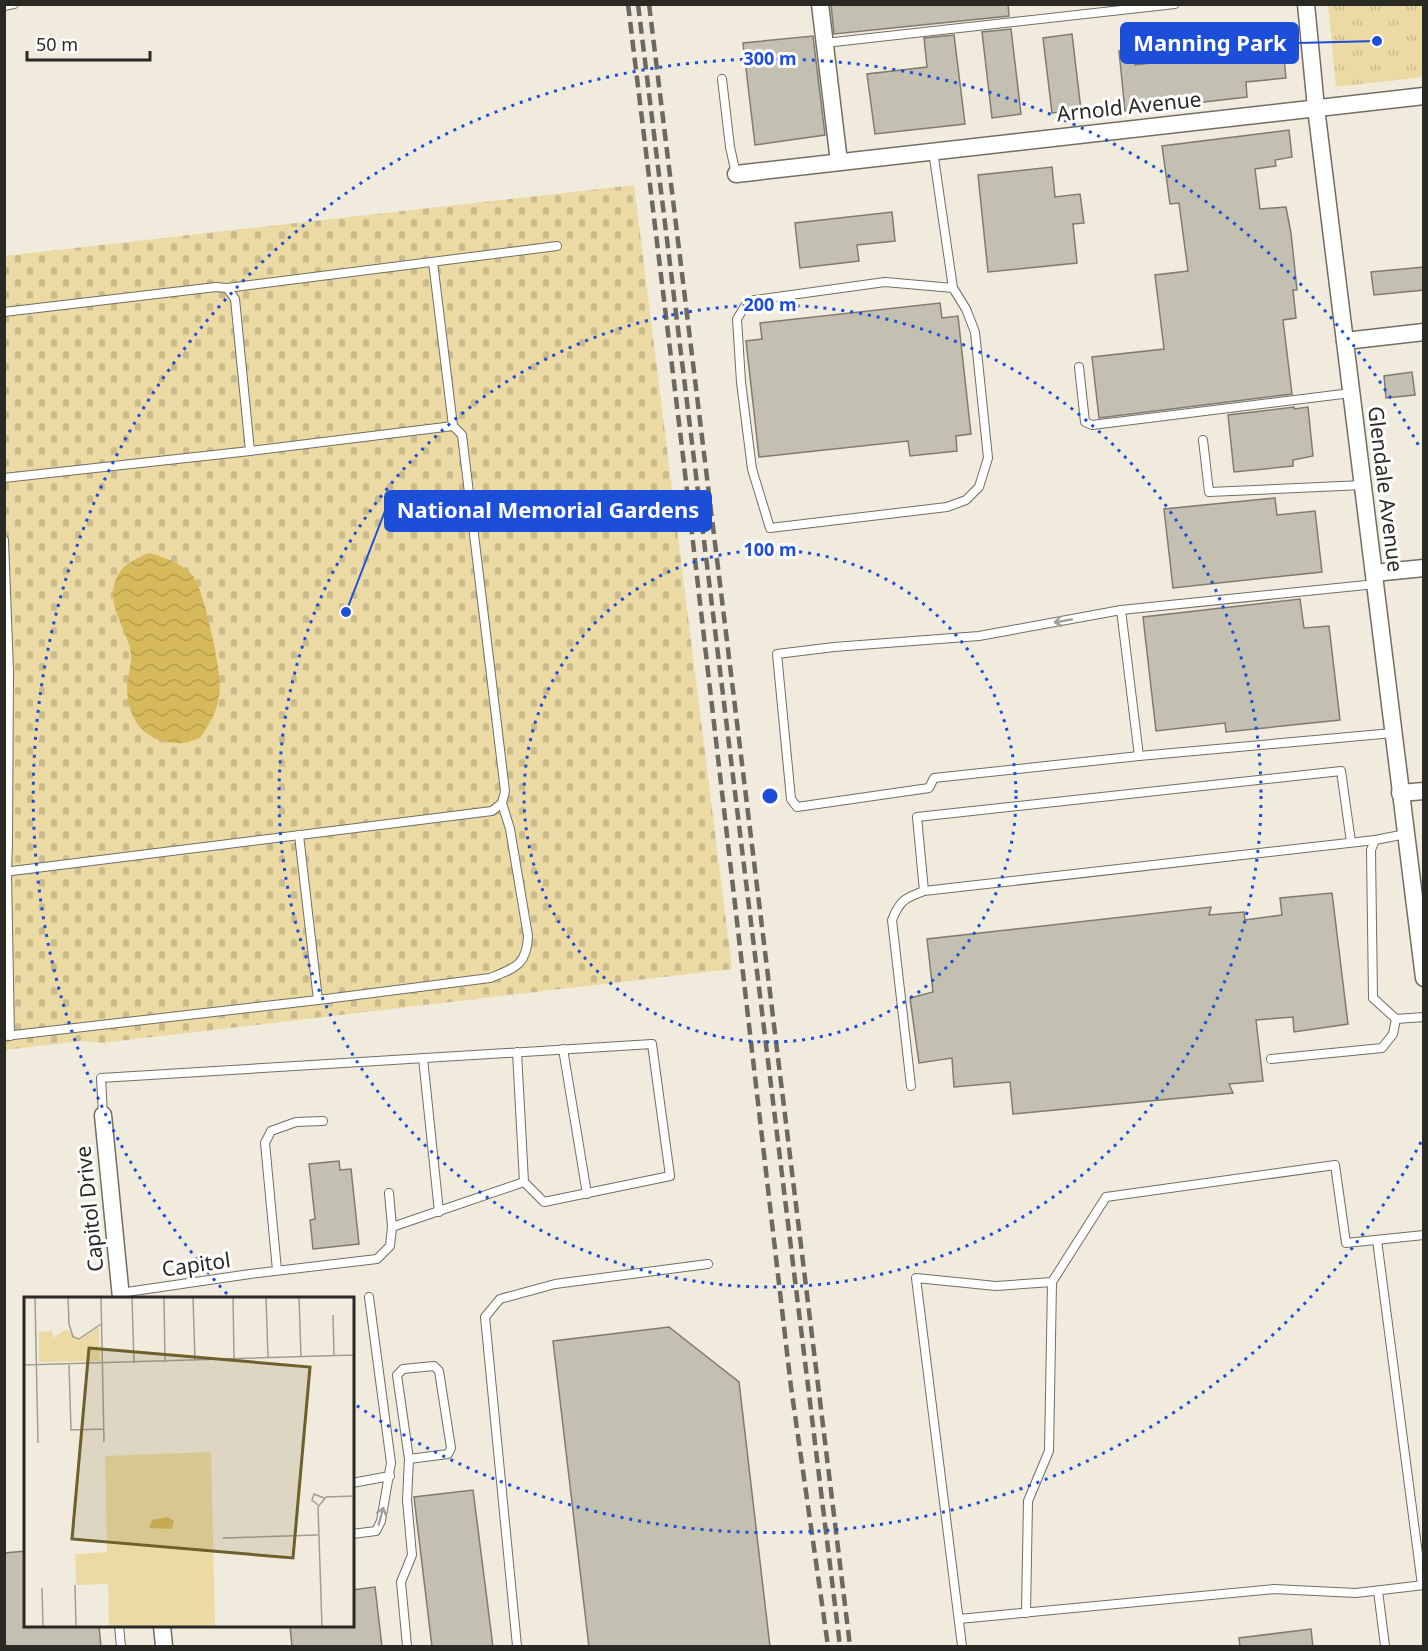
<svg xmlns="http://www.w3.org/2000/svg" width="1428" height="1651" viewBox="0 0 1428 1651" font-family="'Noto Sans',sans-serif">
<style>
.cemetery{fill:url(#cemetery-stones)}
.park{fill:url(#park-tufts)}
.water{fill:url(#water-waves)}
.building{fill:#c3bfb1;stroke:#7f7b6e;stroke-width:1.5}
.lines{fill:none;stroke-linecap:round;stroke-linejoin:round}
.lane-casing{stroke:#726e61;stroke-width:10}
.street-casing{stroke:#726e61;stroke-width:19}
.lane{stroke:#fff;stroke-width:8}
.street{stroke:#fff;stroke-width:16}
.rail{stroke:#6c6961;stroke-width:4.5;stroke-dasharray:12 6;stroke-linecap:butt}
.oneway{stroke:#a09f9c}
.ring{fill:none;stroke:#1d4ed8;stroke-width:3;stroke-dasharray:3 6}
.labels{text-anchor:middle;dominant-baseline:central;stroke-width:6;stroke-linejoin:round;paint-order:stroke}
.street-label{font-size:21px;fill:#2b2924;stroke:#fff}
.inset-road{fill:none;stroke:#a19d93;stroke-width:1.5}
.view{fill:#6e5f2c;fill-opacity:0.15;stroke:#6e5f2c;stroke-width:3}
.inset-edge{fill:none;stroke:#2b2924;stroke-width:3}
.centre{fill:#1d4ed8;stroke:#fff;stroke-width:3}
.ring-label{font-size:18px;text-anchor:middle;font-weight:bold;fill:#1d4ed8;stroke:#fff;stroke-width:6;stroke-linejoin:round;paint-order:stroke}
.leader{fill:none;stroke:#1d4ed8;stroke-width:2}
.callout-dot{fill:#1d4ed8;stroke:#fff;stroke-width:2}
.callout{fill:#1d4ed8;stroke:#1d4ed8;stroke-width:2}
.callout-label{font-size:22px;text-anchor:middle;font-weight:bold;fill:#fff}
</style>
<defs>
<pattern id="cemetery-stones" width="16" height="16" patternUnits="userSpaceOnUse" patternTransform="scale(1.5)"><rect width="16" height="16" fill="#ebdaa3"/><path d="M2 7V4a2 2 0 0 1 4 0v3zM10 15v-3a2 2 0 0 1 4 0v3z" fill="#cabb8c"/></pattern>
<pattern id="park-tufts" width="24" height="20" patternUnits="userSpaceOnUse" patternTransform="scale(1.5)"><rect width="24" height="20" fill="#ebdaa3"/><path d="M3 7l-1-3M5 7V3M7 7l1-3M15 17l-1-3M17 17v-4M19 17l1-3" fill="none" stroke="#cabb8c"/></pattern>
<pattern id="water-waves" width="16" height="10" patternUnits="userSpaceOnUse" patternTransform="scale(1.5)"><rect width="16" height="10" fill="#d6b95a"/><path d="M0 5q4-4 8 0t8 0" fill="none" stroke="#b89f4e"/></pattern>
</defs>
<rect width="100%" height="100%" fill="#f0ebdd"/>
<path class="cemetery" d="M634,185l98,784 -630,74 -21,-2 -76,9 -1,-794z"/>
<path class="park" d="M1328,5h95v72l-87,10z"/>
<path class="water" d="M149,553c17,5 31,9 44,23 11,13 28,94 27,112 -1,20 -9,34 -20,50 -7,2 -15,6 -22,5 -33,0 -50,-23 -51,-54 -1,-13 7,-24 3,-41 -5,-21 -23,-43 -15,-66 5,-17 20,-23 34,-29z"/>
<g class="building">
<path d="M831,4h177l1,12 -175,18z"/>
<path d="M1011,29l10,85 -29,4 -10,-86z"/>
<path d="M1072,34l9,76 -29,3 -9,-75z"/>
<path d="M954,35l11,89 -90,10 -8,-60 60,-7 -3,-29z"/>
<path d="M813,36l12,99 -70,10 -12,-102z"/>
<path d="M1283,48l3,30 -40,4 1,15 -122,14 -6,-60 14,-2 2,16z"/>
<path d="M1289,130l3,27 -17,3 1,6 -21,3 5,40 26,-2 5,26 6,57h-4l3,28 -13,2 9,74 -193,24 -7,-61 72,-8 -9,-74 33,-4 -9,-68 -9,1 -8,-58z"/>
<path d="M1052,167l3,30 25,-3 4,29 -11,1 4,39 -89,9 -10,-97z"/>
<path d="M892,212l3,29 -38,4 2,16 -59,7 -5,-45z"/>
<path d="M1424,267v23l-50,5 -3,-23z"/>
<path d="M940,303l2,15 16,-2 13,118 -15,2 1,15 -47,5 -2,-15 -149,16 -13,-116 16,-2 -2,-16z"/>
<path d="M1412,372l3,23 -29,3 -2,-22z"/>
<path d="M1294,407v2l14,-2 5,49 -20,4v6l-59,6 -6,-57z"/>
<path d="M1275,498l2,17 38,-4 7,61 -149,16 -9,-79z"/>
<path d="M1300,599l4,29 25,-2 11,94 -114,12 -1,-9 -69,8 -13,-114z"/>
<path d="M1332,893l16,131 -54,8 -1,-15 -37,3 7,61 -34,3 4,9 -220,21 -3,-32 -56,5 -2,-29 -33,5 -9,-65 23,-6 -6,-53 284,-32 -2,8 35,-3 1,8 37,-5 -2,-17z"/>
<path d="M339,1161l1,9 11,-1 8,75 -46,5 -3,-29 5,-1 -6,-55z"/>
<path d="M669,1327l70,55 31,265h-181l-36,-306z"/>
<path d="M473,1490l20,157h-61l-18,-150z"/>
<path d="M26,1551v75h73l2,21h-97v-94z"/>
<path d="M375,1587l7,60h-90l-2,-21h62v-36z"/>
<path d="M1311,1629l2,18h-73l-1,-9z"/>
</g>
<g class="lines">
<defs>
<g id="lane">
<path d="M4,6l10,-2"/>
<path d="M825,43l350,-39"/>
<path d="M722,79l8,68 6,27"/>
<path d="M933,151l20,137 13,21 9,23 13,126 -9,29 -13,13 -19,7 -177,21 -18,-59 -11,-87 -4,-63 11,-18 137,-19 68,6"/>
<path d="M433,262l20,164"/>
<path d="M227,288l330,-42"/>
<path d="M4,312l212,-25 11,1 8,11 15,152"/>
<path d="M1079,367l6,55 7,3 259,-32"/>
<path d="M1203,440l6,52 154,-7"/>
<path d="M4,478l246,-27 203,-25 9,9 43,356 -3,12 -10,8 -488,61"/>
<path d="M4,540l5,131 -1,172 -1,29 3,164"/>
<path d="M1376,584l-255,26 18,146 254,-23"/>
<path d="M1121,610l-142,26 -145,11 -57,7 14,145 6,8 132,-19 5,-10 205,-22"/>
<path d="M1406,834l-31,6 -4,10 2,148 23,21 28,-2"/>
<path d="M924,891l-7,-74 424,-46 10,71"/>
<path d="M318,1000l172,-22c25,-10 37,-13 38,-42l-18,-107 -8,-26"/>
<path d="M5,1036l313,-36 -19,-165"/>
<path d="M563,1049l24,145"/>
<path d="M423,1058l16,154"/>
<path d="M1271,1059l111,-11 11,-14 3,-15"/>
<path d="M911,1086l-19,-166c8,-20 13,-22 32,-29l451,-51"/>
<path d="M103,1115l-2,-37c184,-11 367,-23 551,-34l18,132 -126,26 -20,-20 -7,-130"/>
<path d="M392,1227l132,-45"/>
<path d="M1377,1240l45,345"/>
<path d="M277,1270l-12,-127 6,-12 25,-9 27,-1"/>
<path d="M120,1293l130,-19 127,-15 13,-13 2,-19 -3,-34"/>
<path d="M352,1483l38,-7"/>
<path d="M352,1534l24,-3 5,-10 10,-58 -22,-166"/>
<path d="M1378,1591l7,55"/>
<path d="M1026,1613l2,-112 21,-50 3,-169"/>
<path d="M959,1619l315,-30 82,4 68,-8"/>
<path d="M119,1626l2,20"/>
<path d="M407,1646l-6,-64 11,-27 -5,-55 2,-41 -12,-84 6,-6 31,-3 5,5 12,77 -3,6 -39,5"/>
<path d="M517,1646l-32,-329 15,-18 55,-15 153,-20"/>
<path d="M962,1646l-46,-368 80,8 56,-4 54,-85 229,-32 11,78 78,-8"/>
</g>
<g id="street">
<path d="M820,4l19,158"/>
<path d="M1306,4l10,104 108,870"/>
<path d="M736,174l688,-78"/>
<path d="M1345,341l79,-9"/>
<path d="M1374,573l50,-5"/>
<path d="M1400,793l24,-2"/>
<path d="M103,1115l18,183"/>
<path d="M162,1626l2,20"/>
</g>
</defs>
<use href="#lane" class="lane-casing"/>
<use href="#street" class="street-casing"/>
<use href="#lane" class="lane"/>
<use href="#street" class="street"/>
<g class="rail">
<path d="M628,4l55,452 108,931 37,259"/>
<path d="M638,4l202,1642"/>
<path d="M649,4l201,1642"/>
</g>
</g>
<defs><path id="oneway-shaft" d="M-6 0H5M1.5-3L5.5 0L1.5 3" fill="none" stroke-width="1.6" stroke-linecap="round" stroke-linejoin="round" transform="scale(1.5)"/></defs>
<g class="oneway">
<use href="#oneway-shaft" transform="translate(1063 621) rotate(170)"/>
<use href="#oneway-shaft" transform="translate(381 1516) rotate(-75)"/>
</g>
<g class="ring">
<circle cx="770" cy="796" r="246"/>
<circle cx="770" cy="796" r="491"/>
<path d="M1421 1142A737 737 0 0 1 353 1403M227 1294A737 737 0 1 1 1421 450"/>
</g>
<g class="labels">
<g class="street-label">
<text transform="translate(1129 106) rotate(-6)">Arnold Avenue</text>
<text transform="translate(1386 489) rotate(83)">Glendale Avenue</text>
<text transform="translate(89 1209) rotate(-96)">Capitol Drive</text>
<text transform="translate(196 1264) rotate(-8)">Capitol</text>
</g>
</g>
<g transform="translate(24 1297)">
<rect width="330" height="330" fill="#f0ebdd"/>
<path d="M187,155l4,175h-106l-1,-43 -32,1 -1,-31 32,-2 -2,-96z" fill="#ebdaa3"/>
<path d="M75,30l1,34 -61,1v-30l13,-1 1,7 13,-9 14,11z" fill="#ebdaa3"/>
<path d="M16,43l17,4 3,15 -20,-1z" fill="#ebdaa3"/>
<path d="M143,220l7,4 -2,8 -23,-1 3,-8z" fill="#d6b95a"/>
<path class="inset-road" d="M11,0l3,146M44,0l1,27 4,13 6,2 22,-15M77,0l3,145M108,0l2,66M140,0l1,65M169,0l2,64M209,0l1,62M242,0l2,61M275,0l2,60M309,18l1,40M0,68l330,-10M45,68l2,65 33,-1M294,208l-6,-5 2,-6 10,4M199,241l95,-3M51,288l1,42M18,291l1,39M298,330l-4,-120 8,-10 28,-1"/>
<path class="view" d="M65,51l221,19 -17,191 -221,-19z"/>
<rect width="330" height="330" class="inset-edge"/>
</g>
<circle cx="770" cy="796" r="9" class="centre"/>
<g class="ring-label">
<text x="770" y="65">300 m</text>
<text x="770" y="311">200 m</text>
<text x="770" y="556">100 m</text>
</g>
<path class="leader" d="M1377 41L1298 43M346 612L385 511"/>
<g class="callout-dot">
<circle cx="1377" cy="41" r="6"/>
<circle cx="346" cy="612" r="6"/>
</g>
<g class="callout">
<rect x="1121" y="23" width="177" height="40" rx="6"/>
<rect x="385" y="491" width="326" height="40" rx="6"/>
</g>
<g class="callout-label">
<text x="1210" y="51">Manning Park</text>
<text x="548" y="518">National Memorial Gardens</text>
</g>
<rect width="1428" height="1651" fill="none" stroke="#2b2924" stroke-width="12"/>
<path d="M27 51v9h123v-9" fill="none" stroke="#2b2924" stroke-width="3"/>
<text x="36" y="51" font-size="18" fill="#2b2924" stroke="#ffffff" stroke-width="4.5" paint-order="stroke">50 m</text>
</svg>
